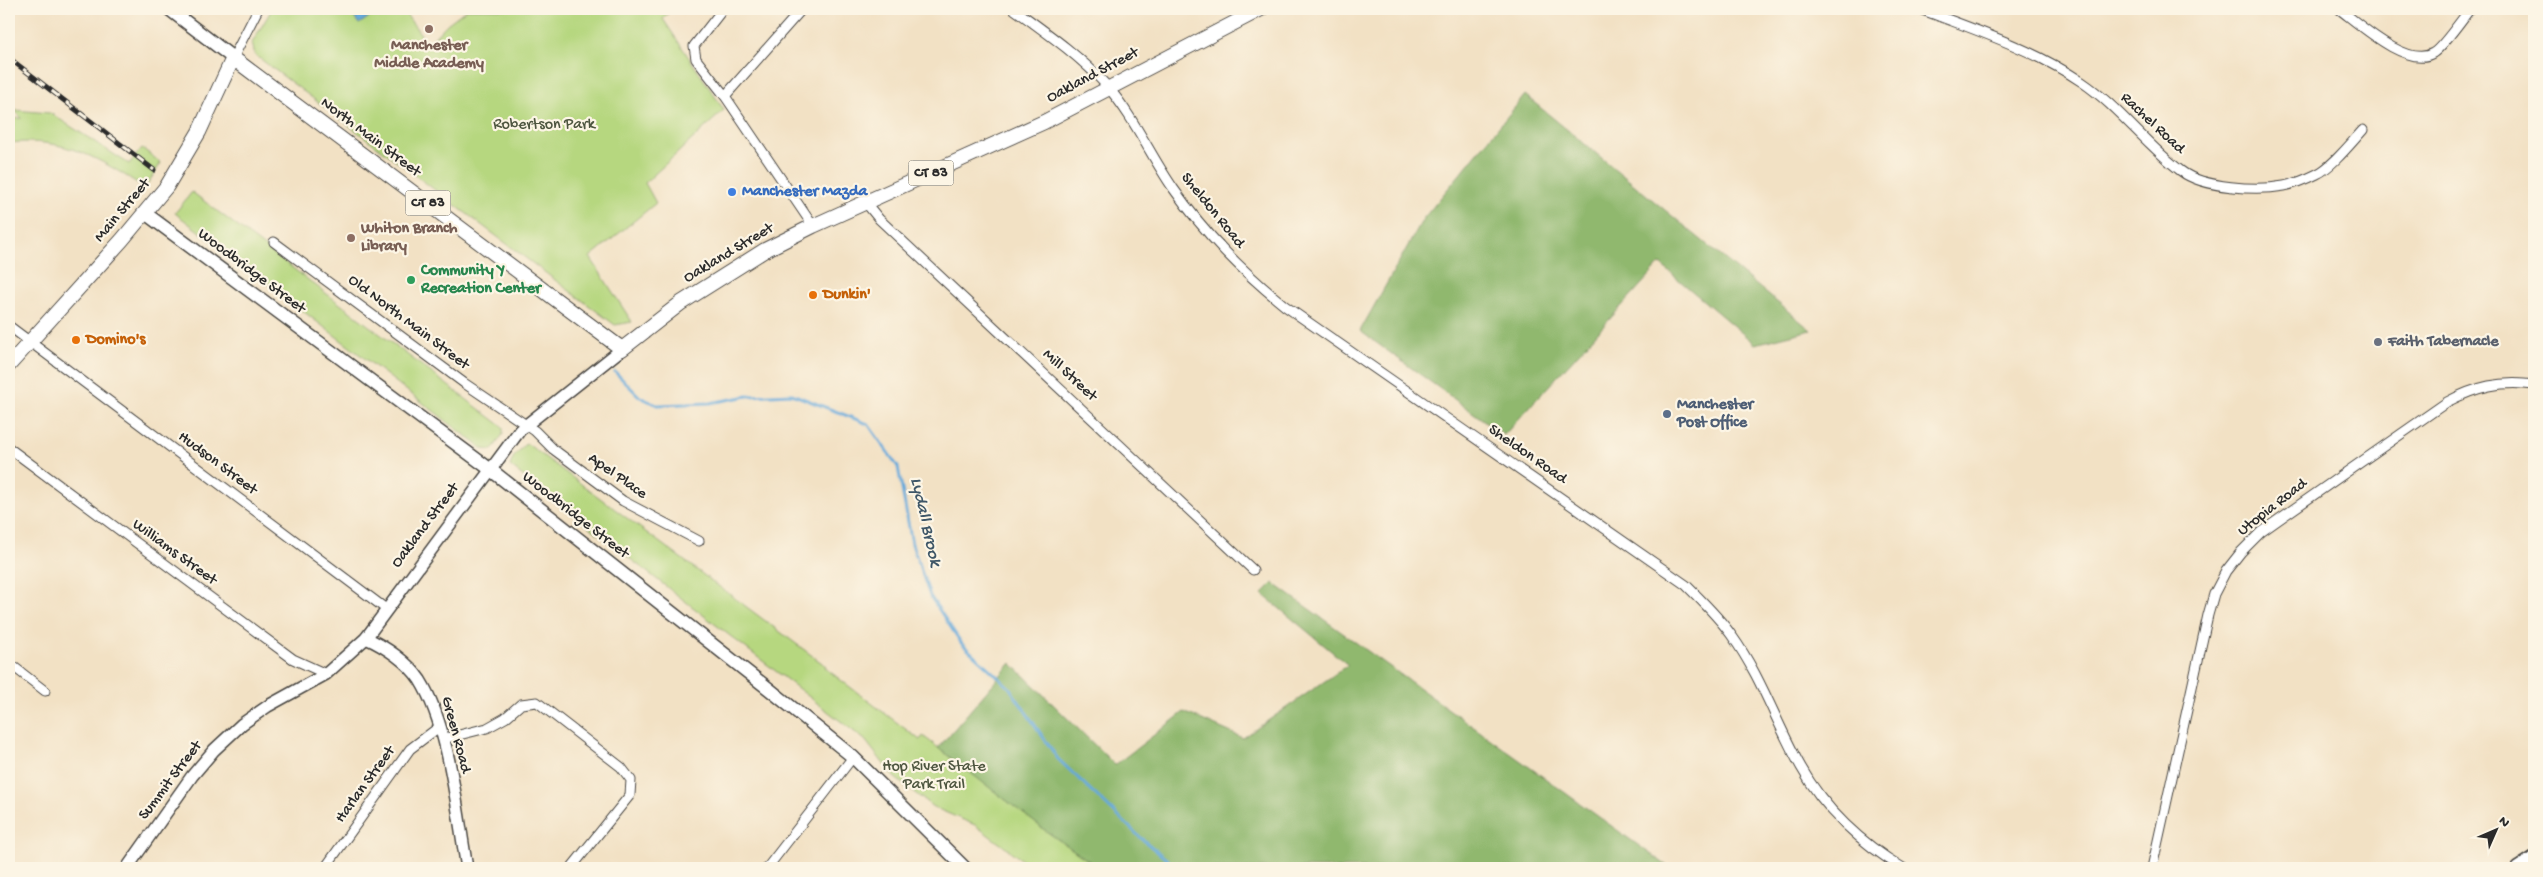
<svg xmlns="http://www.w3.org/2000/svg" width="2543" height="877" viewBox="0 0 2543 877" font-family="'Gochi Hand',sans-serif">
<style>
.green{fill:#b6d77f;stroke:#708155}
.forest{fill:#90b86e;stroke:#5e724c}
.water{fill:#65a9da;stroke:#486a82}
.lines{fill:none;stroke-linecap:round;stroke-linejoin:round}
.stream{stroke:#65a9da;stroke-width:3}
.minor-casing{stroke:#494642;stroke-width:11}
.tertiary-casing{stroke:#494642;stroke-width:14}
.secondary-casing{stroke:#494642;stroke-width:15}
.primary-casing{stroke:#494642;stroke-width:16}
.minor{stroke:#fff;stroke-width:9}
.tertiary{stroke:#fff;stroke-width:11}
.secondary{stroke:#fff;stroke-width:12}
.primary{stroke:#fff;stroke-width:14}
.rail-casing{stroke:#2b2b2b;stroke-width:5}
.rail{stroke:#fcf5e5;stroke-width:3;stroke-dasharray:9;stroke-linecap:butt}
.education-dot{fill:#8d6e63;stroke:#fcf5e5;stroke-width:2}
.shop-dot{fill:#3f7fe0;stroke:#fcf5e5;stroke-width:2}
.leisure-dot{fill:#2e9e5b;stroke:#fcf5e5;stroke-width:2}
.food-dot{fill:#e8710a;stroke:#fcf5e5;stroke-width:2}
.worship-dot{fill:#6b7280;stroke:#fcf5e5;stroke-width:2}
.service-dot{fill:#5c6f8a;stroke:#fcf5e5;stroke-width:2}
.labels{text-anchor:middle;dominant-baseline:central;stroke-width:4.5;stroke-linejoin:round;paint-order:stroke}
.shield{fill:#fcf5e5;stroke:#6a6863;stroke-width:1}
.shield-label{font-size:15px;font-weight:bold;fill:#2b2b2b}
.education-label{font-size:16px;font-weight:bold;fill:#785e54;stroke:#fcf5e5}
.street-label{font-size:16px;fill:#2b2b2b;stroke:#fcf5e5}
.park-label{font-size:16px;fill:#4e5640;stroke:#fcf5e5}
.shop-label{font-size:16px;font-weight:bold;fill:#366cbe;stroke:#fcf5e5;text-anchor:start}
.leisure-label{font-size:16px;font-weight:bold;fill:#27864d;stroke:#fcf5e5;text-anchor:start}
.food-label{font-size:16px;font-weight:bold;fill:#c56008;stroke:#fcf5e5;text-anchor:start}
.worship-label{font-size:16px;font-weight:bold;fill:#5b616d;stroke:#fcf5e5;text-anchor:start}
.service-label{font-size:16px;font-weight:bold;fill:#4e5e75;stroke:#fcf5e5;text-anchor:start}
.water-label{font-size:18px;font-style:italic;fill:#3f5768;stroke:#fcf5e5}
</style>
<rect width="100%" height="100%" fill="#fcf5e5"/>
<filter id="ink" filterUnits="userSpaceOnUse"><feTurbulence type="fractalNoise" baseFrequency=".02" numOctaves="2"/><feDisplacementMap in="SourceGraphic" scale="10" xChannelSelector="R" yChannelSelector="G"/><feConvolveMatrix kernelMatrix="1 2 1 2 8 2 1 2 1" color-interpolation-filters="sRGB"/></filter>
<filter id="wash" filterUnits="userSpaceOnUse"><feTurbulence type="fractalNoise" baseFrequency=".0096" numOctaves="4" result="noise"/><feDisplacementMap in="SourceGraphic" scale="20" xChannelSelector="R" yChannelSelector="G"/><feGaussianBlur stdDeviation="1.12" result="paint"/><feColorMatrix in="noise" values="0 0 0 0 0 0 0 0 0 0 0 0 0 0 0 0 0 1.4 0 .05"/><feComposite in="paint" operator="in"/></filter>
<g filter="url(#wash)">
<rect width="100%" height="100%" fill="#f2e1c4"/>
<g class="green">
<path d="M272,9h130l26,35 19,-20 20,-15h205l-9,10 61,91 -79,73 11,20 -66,54 42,65 -17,3 -360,-270 -3,-12z"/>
<path d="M14,110l36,3 79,51 13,-16 19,15 -16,25c-45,-29 -80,-51 -136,-45v-24l13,-1z"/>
<path d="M192,192l311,235v7l-11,16 -9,-1 -308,-236z"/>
<path d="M526,443l300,223 -1,2 95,72 3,-4 123,95 53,37h-66l-58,-43 -42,-18 -39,-30 -29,-37 -355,-274 3,-8z"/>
</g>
<g class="forest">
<path d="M1525,95l286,235 -56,14 -95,-80 -156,171 -144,-104 63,-112z"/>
<path d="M1273,583l397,285h-571l-53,-37 -108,-83 73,-85 104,102 69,-53 59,26 105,-73 -86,-71z"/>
</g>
<path class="water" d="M348,9h24l3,4 -16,11z"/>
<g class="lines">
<path class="stream" d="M615,372l25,25 17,8 53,-2 38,-7 44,-2 76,30 30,43 14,77 18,52 32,48 47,43 49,72 84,80 35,29"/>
</g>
</g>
<g filter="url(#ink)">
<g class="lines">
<defs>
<g id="minor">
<path d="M723,9l-29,37 2,13 29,37 88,130"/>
<path d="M1014,9c33,24 66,47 93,77 27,31 43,69 66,102 33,47 68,82 112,118l401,279c16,16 33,32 46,51 29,40 45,89 69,131 23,42 61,77 102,101"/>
<path d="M1920,9c56,21 113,40 162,73 37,25 64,63 99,89 22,17 76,20 103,15 10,-2 23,-7 33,-12 15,-7 34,-31 46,-44"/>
<path d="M2339,9c19,14 69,60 94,44 9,-5 29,-34 37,-44"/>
<path d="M233,58l25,-49"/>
<path d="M725,96l77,-87"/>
<path d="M866,203l13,16 374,351"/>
<path d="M274,242l190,141 71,48 18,18 70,52 76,40"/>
<path d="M9,326l377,283"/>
<path d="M9,448l284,211 33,15"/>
<path d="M9,663l36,28"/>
<path d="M443,739l44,-11 18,-10 16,-14 16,-2 84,65 10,13 -1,15 -59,73"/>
<path d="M325,868l85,-119 29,-22"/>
<path d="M767,868l86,-111"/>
<path d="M2152,868l56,-253 6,-21 12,-23 15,-19 20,-20 24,-17 162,-113c28,-15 55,-22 87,-17"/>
</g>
<g id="tertiary">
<path d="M366,638c20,9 42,24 54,42 30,48 37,132 47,188"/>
<path d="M127,868l65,-92 22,-26 28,-26 26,-18 58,-32 40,-36 154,-208 102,-81"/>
<path d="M2517,868l17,-11"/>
</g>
<g id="secondary">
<path d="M169,9l64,49"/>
<path d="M145,213l346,257 278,219 84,68 112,111"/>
</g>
<path id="primary" d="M9,365l113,-125 45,-54 32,-54 34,-74 389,291 59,-46 84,-53 48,-24 231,-104 217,-113"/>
</defs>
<use href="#minor" class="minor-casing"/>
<use href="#tertiary" class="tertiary-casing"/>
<use href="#secondary" class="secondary-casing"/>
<use href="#primary" class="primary-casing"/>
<use href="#minor" class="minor"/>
<use href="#tertiary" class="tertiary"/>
<use href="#secondary" class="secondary"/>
<use href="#primary" class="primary"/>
<defs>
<path id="rail" d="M9,58l145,112"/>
</defs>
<use href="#rail" class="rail-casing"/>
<use href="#rail" class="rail"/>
</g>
</g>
<g class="education-dot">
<circle cx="429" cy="29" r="5"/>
<circle cx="351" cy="238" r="5"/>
</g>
<circle class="shop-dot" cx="732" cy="192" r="5"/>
<circle class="leisure-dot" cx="411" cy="280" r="5"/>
<g class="food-dot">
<circle cx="813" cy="295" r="5"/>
<circle cx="76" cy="340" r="5"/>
</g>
<circle class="worship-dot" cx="2378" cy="342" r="5"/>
<circle class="service-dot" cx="1667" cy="414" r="5"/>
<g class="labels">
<g class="shield">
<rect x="908.5" y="160.5" width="45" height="25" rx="4"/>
<rect x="405.5" y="190.5" width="45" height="25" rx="4"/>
</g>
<g class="shield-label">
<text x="931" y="173">CT 83</text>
<text x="428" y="203">CT 83</text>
</g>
<g class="education-label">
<text x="429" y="46">Manchester<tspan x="429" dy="18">Middle Academy</tspan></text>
<text x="361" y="229" text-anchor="start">Whiton Branch<tspan x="361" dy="18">Library</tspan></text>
</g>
<g class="street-label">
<text transform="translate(1093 76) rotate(-28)">Oakland Street</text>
<text transform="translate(2152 124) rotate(43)">Rachel Road</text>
<text transform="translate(370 138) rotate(37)">North Main Street</text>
<text transform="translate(123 211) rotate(-50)">Main Street</text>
<text transform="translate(1212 211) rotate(51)">Sheldon Road</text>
<text transform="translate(729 254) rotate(-31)">Oakland Street</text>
<text transform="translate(251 272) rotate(37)">Woodbridge Street</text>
<text transform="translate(408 323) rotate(37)">Old North Main Street</text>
<text transform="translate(1069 376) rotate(43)">Mill Street</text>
<text transform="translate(1527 455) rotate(35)">Sheldon Road</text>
<text transform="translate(217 464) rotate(37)">Hudson Street</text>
<text transform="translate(617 477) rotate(35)">Apel Place</text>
<text transform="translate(2273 508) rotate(-38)">Utopia Road</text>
<text transform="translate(575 516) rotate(38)">Woodbridge Street</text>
<text transform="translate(426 526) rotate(-53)">Oakland Street</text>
<text transform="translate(174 553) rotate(36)">Williams Street</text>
<text transform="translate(455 735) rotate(75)">Green Road</text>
<text transform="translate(171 781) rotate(-53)">Summit Street</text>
<text transform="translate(366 785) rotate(-54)">Harlan Street</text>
</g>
<g class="park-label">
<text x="544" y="125">Robertson Park</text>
<text x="934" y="767">Hop River State<tspan x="934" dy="18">Park Trail</tspan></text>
</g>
<g class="shop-label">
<text x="742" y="192">Manchester Mazda</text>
</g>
<g class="leisure-label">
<text x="421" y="271">Community Y<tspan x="421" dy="18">Recreation Center</tspan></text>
</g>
<g class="food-label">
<text x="823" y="295">Dunkin'</text>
<text x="86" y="340">Domino's</text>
</g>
<g class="worship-label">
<text x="2388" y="342">Faith Tabernacle</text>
</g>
<g class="service-label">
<text x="1677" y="405">Manchester<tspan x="1677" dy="18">Post Office</tspan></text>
</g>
<g class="water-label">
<text transform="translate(925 522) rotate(77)">Lydall Brook</text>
</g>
</g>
<rect width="2543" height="877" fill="none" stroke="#fcf5e5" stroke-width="30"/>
<g transform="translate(2496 830) rotate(45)" stroke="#fcf5e5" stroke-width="4" paint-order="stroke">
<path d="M0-4L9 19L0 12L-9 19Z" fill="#2b2b2b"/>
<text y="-8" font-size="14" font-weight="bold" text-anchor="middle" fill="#2b2b2b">N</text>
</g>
</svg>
